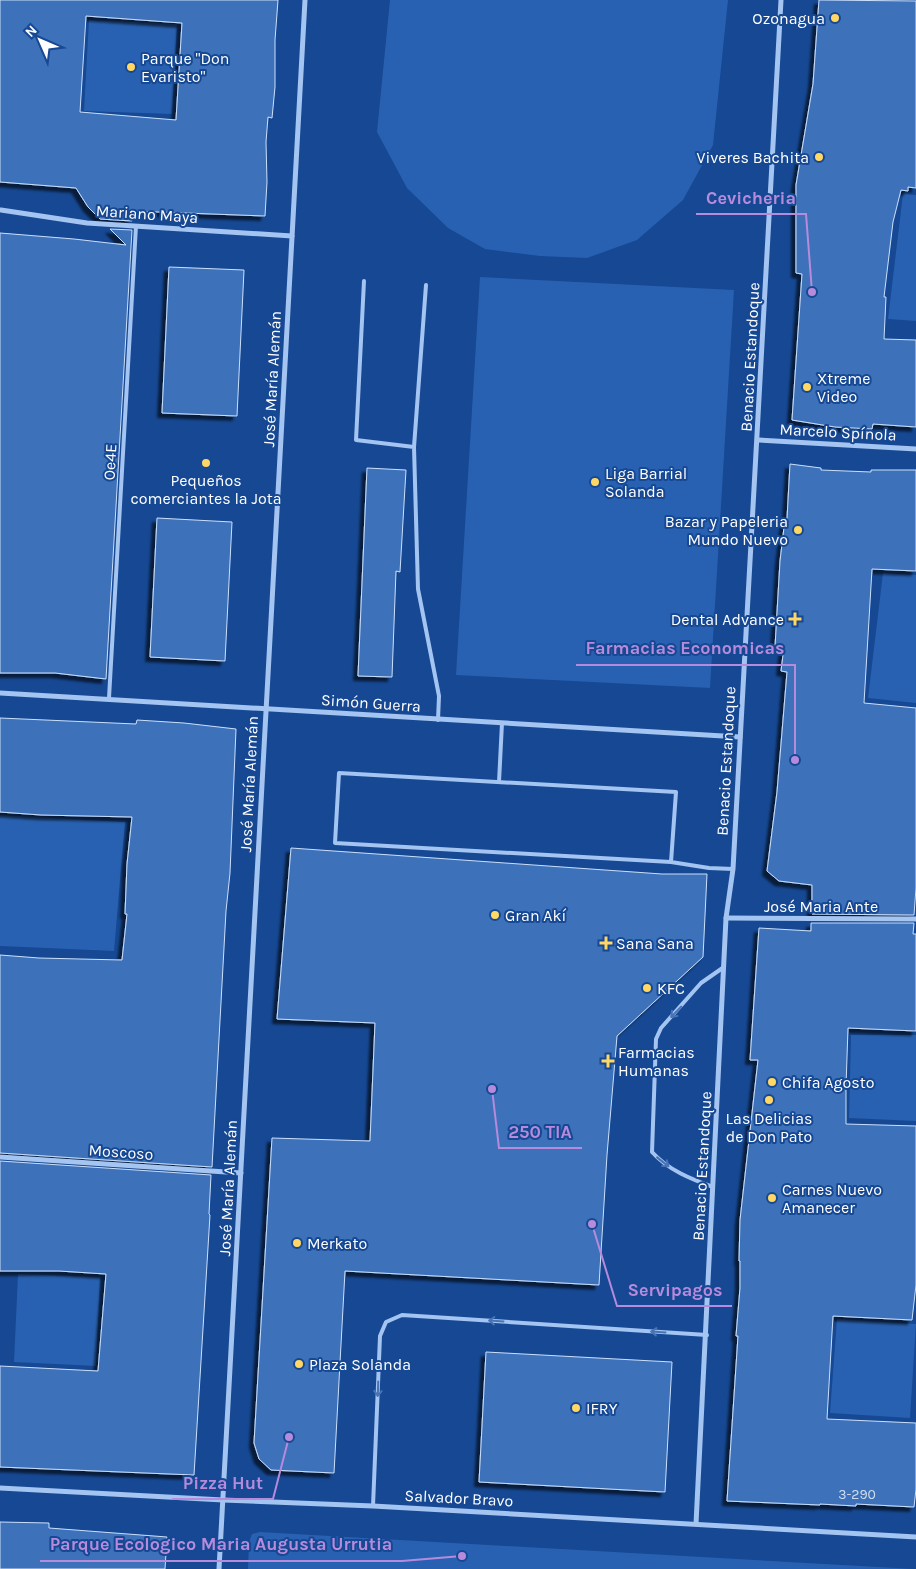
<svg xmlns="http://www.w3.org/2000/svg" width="916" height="1569" viewBox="0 0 916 1569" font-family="Karla,sans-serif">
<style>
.green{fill:#2861b1}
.building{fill:#3e71ba;stroke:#cbe0fc;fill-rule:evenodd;filter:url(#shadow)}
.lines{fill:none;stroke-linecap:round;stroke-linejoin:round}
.service{stroke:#a4c4f1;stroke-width:4}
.minor{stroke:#a4c4f1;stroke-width:5}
.oneway{stroke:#4873b4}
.poi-dot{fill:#ffd764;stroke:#164893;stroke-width:2}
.labels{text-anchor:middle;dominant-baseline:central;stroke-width:4;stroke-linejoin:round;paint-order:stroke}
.number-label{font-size:14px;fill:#cfdcee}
.poi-label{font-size:16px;fill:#fff;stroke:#164893;text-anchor:start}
.street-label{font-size:16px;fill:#fff;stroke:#164893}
.leader{fill:none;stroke:#b68bdc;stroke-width:2}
.callout-dot{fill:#b68bdc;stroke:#164893;stroke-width:2}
.callout-label{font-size:18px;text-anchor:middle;font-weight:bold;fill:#b68bdc;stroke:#164893;stroke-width:4;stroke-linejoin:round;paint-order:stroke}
</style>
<defs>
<filter id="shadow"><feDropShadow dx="-4.5" dy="4.5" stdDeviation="1" flood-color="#0009"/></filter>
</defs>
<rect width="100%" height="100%" fill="#164893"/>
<g class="green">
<path d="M390,0h338l-15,145 -30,55 -46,40 -50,18 -47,-2 -55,-7 -37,-21 -41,-40 -30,-56z"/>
<path d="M89,20l88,4 -5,90 -88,-3z"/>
<path d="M903,194l13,1v126l-28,-2z"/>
<path d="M480,277l254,13 -24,398 -254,-13z"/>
<path d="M883,573l33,2v128l-48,-5z"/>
<path d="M0,815l125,7 -11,129 -114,-5z"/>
<path d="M851,1035h65v86l-67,-3z"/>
<path d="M18,1274l82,3 -4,89 -82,-4z"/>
<path d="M837,1319l79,5 -6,94 -80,-5z"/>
<path d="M260,1532l654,37h-666l1,-27 3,-8z"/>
</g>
<g class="building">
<path d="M0,0h278l-3,40v47l-3,31 -4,-1 -2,25 1,40 -2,34 -133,-5v10l-32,-2 -12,-12 -12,-19 -76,-6zM86,16l96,7 -6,97 -96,-8z"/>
<path d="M819,0l97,1v187l-8,-1v4l-7,-1 -8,32 -9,75h2l-2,42 32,1v87l-43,-3 -1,5 -37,-2 -43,-7 10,-146 -6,-1v-88l17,-101z"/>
<path d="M110,229l22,1 -26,449 -51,-6h-55v-440l74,6 52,6z"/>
<path d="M169,267l75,3 -7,146 -75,-3z"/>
<path d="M790,464l31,4v2l50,2v-2h45v101l-44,-2 -8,134 52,5v180l-2,27 -102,-1v-29l-33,-4 -12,-10 10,-79 10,-120 -6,-1 3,-24h-9l5,-86 5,-42h2z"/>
<path d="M367,468l39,2 -6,102 -4,-1 -4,106 -34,-1z"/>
<path d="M157,518l75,4 -7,139 -75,-4z"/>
<path d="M0,718l136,6 1,-4 47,3 52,6 -6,144 -4,38 -14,256 -212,-14v-198l39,3 83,2 5,-46h-2l2,-50 5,-47 -91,-2 -41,-3z"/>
<path d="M291,848l371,26h45l-4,83 -86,79 -10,119 -8,130 -254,-14 -11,202 -63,-3 -12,-11 -5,-16 18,-305 98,3 5,-118 -98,-4z"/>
<path d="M811,923h103l-1,11h3v97l-68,-3 -2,58v38l70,2v159l-4,35 -79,-4 -6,103 89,4v66l-2,18 -58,-3v2l-36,-2v1l-93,-4 11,-165h-2l4,-48v-27h-1l1,-41 18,-160h-8l9,-132 52,3z"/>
<path d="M0,1161l211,14 -2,39 1,1 -16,260 -194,-8v-101l98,5 8,-97 -47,-3h-59z"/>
<path d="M486,1352l186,10 -7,130 -186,-10z"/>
<path d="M0,1522l49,1v5l118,9 -2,32h-165z"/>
</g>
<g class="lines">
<g class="service">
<path d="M364,281l-8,159 58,7 4,142 21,107 -1,24"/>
<path d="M414,447l12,-162"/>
<path d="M109,698l27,-472"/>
<path d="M499,782l3,-59"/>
<path d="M671,862l5,-70 -337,-19 -4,70 336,19 38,6 24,1"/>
<path d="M713,1187c-22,-8 -45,-17 -61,-35l4,-113 5,-11 40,-45 23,-16"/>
<path d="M373,1506l7,-170 6,-14 16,-7 305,20"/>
</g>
<g class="minor">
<path d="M1,210l86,13 205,13"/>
<path d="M758,440l158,9"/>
<path d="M0,693l740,44"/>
<path d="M726,918l190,1"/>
<path d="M0,1157l241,16"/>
<path d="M0,1488l223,12 150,6 543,31"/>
<path d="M696,1524l30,-606 7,-49 48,-869"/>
<path d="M219,1569l86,-1569"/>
</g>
</g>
<defs><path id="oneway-shaft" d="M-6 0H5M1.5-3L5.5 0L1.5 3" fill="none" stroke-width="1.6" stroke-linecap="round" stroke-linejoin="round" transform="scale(1.25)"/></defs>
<g class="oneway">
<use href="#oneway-shaft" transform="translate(676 1012) rotate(134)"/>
<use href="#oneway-shaft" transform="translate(663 1162) rotate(38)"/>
<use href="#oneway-shaft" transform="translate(496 1321) rotate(-176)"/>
<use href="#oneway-shaft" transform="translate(658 1332) rotate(-176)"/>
<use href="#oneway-shaft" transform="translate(378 1389) rotate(92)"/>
</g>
<g class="poi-dot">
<circle cx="835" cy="18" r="5"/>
<circle cx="131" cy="67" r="5"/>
<circle cx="819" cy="157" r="5"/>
<circle cx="807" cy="387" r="5"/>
<circle cx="206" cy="463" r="5"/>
<circle cx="595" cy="482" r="5"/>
<circle cx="798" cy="530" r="5"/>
<path d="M792.5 611.5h5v5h5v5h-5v5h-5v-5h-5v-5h5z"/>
<circle cx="495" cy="915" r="5"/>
<path d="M603.5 935.5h5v5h5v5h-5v5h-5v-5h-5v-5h5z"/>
<circle cx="647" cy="988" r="5"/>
<path d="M605.5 1053.5h5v5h5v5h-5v5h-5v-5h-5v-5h5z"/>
<circle cx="772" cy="1082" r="5"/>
<circle cx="769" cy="1100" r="5"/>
<circle cx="772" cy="1198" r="5"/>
<circle cx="297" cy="1243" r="5"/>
<circle cx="299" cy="1364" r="5"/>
<circle cx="576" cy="1408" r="5"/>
</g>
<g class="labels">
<g class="number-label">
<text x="857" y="1494">3-290</text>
</g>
<g class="poi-label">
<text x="825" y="18" text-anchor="end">Ozonagua</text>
<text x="141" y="58">Parque "Don<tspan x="141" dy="18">Evaristo"</tspan></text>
<text x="809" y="157" text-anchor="end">Viveres Bachita</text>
<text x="817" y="378">Xtreme<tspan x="817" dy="18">Video</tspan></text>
<text x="605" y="473">Liga Barrial<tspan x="605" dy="18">Solanda</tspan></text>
<text x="206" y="480" text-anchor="middle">Pequeños<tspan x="206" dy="18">comerciantes la Jota</tspan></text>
<text x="788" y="521" text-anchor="end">Bazar y Papeleria<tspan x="788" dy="18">Mundo Nuevo</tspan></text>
<text x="784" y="619" text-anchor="end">Dental Advance</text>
<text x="505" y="915">Gran Akí</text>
<text x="616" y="943">Sana Sana</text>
<text x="657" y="988">KFC</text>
<text x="618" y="1052">Farmacias<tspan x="618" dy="18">Humanas</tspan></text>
<text x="782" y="1082">Chifa Agosto</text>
<text x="769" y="1118" text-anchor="middle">Las Delicias<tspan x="769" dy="18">de Don Pato</tspan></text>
<text x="782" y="1189">Carnes Nuevo<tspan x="782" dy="18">Amanecer</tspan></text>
<text x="307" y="1243">Merkato</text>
<text x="309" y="1364">Plaza Solanda</text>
<text x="586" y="1408">IFRY</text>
</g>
<g class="street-label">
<text transform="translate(147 214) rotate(4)">Mariano Maya</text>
<text transform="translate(750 357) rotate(-87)">Benacio Estandoque</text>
<text transform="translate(272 379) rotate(-87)">José María Alemán</text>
<text transform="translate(838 432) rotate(3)">Marcelo Spínola</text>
<text transform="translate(110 462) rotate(-87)">Oe4E</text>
<text transform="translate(371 703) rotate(4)">Simón Guerra</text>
<text transform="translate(726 761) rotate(-87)">Benacio Estandoque</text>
<text transform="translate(249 784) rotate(-87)">José María Alemán</text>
<text x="821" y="906">José Maria Ante</text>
<text transform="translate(121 1152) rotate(4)">Moscoso</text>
<text transform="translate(702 1166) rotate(-87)">Benacio Estandoque</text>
<text transform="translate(228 1188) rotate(-87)">José María Alemán</text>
<text transform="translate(459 1498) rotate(3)">Salvador Bravo</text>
</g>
</g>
<path class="leader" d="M812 292L806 214H696M795 760L795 665H576M492 1089L499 1148H582M592 1224L617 1306H732M289 1437L273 1499H172M462 1556L402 1561H40"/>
<g class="callout-dot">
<circle cx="812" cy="292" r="5"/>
<circle cx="795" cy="760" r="5"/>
<circle cx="492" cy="1089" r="5"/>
<circle cx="592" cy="1224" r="5"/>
<circle cx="289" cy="1437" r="5"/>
<circle cx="462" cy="1556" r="5"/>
</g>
<g class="callout-label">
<text x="751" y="204">Cevicheria</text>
<text x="685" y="654">Farmacias Economicas</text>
<text x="540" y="1138">250 TIA</text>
<text x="675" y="1296">Servipagos</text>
<text x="223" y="1489">Pizza Hut</text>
<text x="221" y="1550">Parque Ecologico Maria Augusta Urrutia</text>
</g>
<g transform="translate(40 40) rotate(315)" stroke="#164893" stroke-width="4" paint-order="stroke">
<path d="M0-4L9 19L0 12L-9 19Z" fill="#ffffff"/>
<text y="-8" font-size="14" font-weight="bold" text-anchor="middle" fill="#ffffff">N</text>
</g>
</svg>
